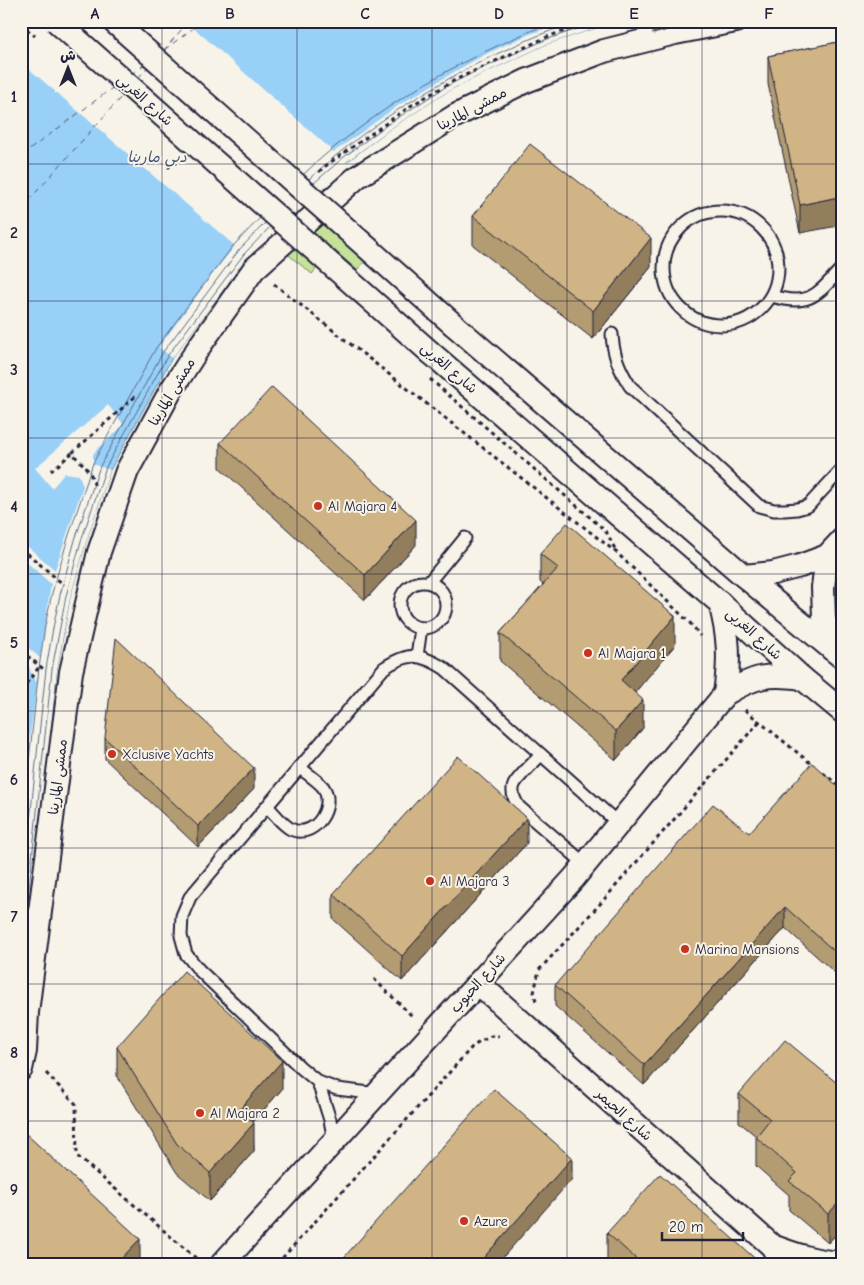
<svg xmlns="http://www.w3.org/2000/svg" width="864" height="1285" viewBox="0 0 864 1285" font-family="'Comic Neue','Playpen Sans Arabic',sans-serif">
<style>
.green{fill:#c6e299;stroke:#74826a}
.water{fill:#99d0f8;stroke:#698aac}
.pier{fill:#f7f3e8}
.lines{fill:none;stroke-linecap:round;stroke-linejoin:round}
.shore{stroke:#526887;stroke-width:1}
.ferry{stroke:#465674;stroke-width:1;stroke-dasharray:6 5;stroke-linecap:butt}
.lane-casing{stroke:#22223b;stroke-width:15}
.street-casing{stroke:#22223b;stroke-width:26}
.path{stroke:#22223b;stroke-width:3;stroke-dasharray:4 4;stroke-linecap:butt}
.lane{stroke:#f7f3e8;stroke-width:11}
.street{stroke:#f7f3e8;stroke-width:22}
.street-bridge-casing{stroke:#22223b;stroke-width:26;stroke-linecap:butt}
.path-bridge{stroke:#22223b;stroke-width:3;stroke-dasharray:4 4;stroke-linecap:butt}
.street-bridge{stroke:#f7f3e8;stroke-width:22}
.wall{fill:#b39b72;stroke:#22223b}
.shaded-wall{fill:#927e5d;stroke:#22223b}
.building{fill:#d0b485;stroke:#22223b}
.grid{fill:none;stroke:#22223b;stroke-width:1;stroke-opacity:0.55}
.poi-dot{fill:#c8321e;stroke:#f7f3e8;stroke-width:2}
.labels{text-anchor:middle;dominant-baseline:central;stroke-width:4;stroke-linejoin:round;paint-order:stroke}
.street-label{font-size:14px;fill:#22223b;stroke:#f7f3e8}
.poi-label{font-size:14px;fill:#22223b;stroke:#f7f3e8;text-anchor:start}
.water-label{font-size:15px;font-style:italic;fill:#465674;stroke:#f7f3e8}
.neatline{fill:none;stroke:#22223b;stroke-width:2}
.grid-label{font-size:16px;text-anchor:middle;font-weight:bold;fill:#22223b}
</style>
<rect width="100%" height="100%" fill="#f7f3e8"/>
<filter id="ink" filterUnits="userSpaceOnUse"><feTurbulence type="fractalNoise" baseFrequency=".02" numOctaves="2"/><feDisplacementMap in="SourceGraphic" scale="10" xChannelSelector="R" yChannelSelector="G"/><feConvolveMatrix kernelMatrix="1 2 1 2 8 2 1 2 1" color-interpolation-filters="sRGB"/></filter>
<g filter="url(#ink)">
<path class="green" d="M331,199l50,44 -24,27 -24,-21 -21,25 -27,-22z"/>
<path class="water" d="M21,21h597l-71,23 -65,30 -32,16 -59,38 -65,50 -78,79 -76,101 -62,112 -24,72 -16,56 -13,72 -36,341z"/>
<g class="pier">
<path d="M21,21h165l148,131 65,-47 60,-36 29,-16 42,-19 38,-13h50l-71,23 -65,30 -32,16 -59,38 -45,34 1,2 -19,16 -78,79 -2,-2 -76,101 -13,-11 58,-79 18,-22 -214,-184z"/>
<path d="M108,405l16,20 -26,23 -4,5 -1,2v9l17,6 -24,72 -16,56 -6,32 -7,40 -36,341v-211l16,-117 -5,-7 -3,-10 -8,-7v-17l19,16 11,-74 -30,-27v-16l34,29 28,-84 -4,-11 -14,-2 -13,15 -17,-20z"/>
</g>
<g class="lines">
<g class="shore">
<path d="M304,174c16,-16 34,-30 53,-44 43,-33 90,-61 140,-84 20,-9 39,-18 60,-25"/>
<path d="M309,179c17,-16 35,-30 53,-44 55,-41 116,-75 180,-101 12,-5 26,-8 40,-13"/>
<path d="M314,183l30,-26 44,-33 59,-38 33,-17 65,-29 56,-19"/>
<path d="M21,835l18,-167 6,-42 7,-33 16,-55 25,-75 63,-115 77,-102 27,-28"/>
<path d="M21,905l25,-236 7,-41 7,-33 15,-55 25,-74 63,-114 76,-102 26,-27"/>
<path d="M24,935l28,-266 14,-73 15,-55 25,-74 62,-112 76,-101 26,-27"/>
</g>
<g class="ferry">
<path d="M164,50l39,-29"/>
<path d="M163,51l26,-30"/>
<path d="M132,74l13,-10"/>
<path d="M138,78l10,-11"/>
<path d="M21,156l94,-70"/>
<path d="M21,209l102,-114"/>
</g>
<defs>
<g id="lane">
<circle cx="721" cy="268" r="57"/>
<path d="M772,296c39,12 46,-3 71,-29"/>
<path d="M612,334c1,20 7,35 18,52l129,120 15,4h11l12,-1 11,-3 35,-38"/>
<path d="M429,582l36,-44"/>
<circle cx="423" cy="605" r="23"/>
<path d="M417,656l4,-28"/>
<path d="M541,755c-6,6 -24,23 -27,30 -3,7 1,16 5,22l66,57"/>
<path d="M267,806c7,7 17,21 26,24 23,8 43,-25 30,-43 -6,-7 -17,-14 -24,-20"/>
<path d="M318,1082l12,38 4,21"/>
<path d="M378,1094l-41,-5 -19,-7 -18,-15 -101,-97 -13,-16 -5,-18 1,-20 8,-19 194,-229c25,-16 35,-15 60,0l175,156"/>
</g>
<g id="street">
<path d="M454,325l290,251 99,82"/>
<path d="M431,353l289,250 82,75 41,34"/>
<path d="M827,556l-4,31 1,31 8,31"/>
<path d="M744,576l29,-3 27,-7 27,-10 16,-17"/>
<path d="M720,603c9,34 10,55 5,91"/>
<path d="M478,983l294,263 10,18"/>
<path d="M21,1069l4,-18 2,-39 44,-340 28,-120 28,-81 43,-79 31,-48 53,-75 103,-92 98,-61 71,-35 78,-30 71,-18 61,-12"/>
<path d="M772,1246c24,9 45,16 71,17"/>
<path d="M222,1264l352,-386 151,-184c30,-18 43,-21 77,-16"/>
</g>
</defs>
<use href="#lane" class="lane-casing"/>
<use href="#street" class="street-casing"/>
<g class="path">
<path d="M319,172l5,-5 88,-62 43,-25 94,-44 47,-15"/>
<path d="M274,284l343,269 76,73 7,10"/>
<path d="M51,471l21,-18"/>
<path d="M94,485c-1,-13 -14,-23 -22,-32l66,-59"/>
<path d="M21,548l43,37"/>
<path d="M21,651l25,20"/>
<path d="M21,690l19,-24"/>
<path d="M745,710l69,56"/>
<path d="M823,773l20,16"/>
<path d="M374,979l39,38"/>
<path d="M536,1001l-2,-8 5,-23 61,-66 159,-182"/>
<path d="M46,1073l30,31 1,52 121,104"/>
<path d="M277,1264l196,-218 18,-10h8"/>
</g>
<use href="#lane" class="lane"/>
<use href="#street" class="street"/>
<defs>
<g id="street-bridge">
<path d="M56,21l375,332"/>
<path d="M113,21l341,304"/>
</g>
</defs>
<use href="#street-bridge" class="street-bridge-casing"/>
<g class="path-bridge">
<path d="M21,24l14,12"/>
<path d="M430,379l170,147 7,7 10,20"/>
</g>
<use href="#street-bridge" class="street-bridge"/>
</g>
<g class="wall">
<path d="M843,41l-43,192 -32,-149v-28z"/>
<path d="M473,216l178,51 -58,72 -120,-94z"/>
<path d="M220,443l196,102 -51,55 -145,-132z"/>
<path d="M540,554l135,91 -40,47 8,36 -27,32 -116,-99v-28l43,-48 -3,-3z"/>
<path d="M105,738l149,51 -56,58 -93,-88z"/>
<path d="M843,791v189l-58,-52 -141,157 -89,-79v-21l194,-152z"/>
<path d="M527,843l-125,138 -69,-62v-25z"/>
<path d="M117,1047l165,42 -29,33 1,29 -44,50 -33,-28 -60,-97z"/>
<path d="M843,1088v139l-15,16 -39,-33v-15l-33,-29v-30l-17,-14v-28z"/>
<path d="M607,1233l154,31h-152l-2,-2z"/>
</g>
<g class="shaded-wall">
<path d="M671,25v4l-18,5v-4z"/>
<path d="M843,196v29l-43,8v-28z"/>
<path d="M651,238v29l-58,72v-28z"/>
<path d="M416,520v25l-51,55v-25z"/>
<path d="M675,616v29l-54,64v-29z"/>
<path d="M643,700v28l-27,32v-29z"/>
<path d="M254,768v21l-56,58v-21z"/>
<path d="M527,818v25l-125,138v-25z"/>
<path d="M785,907v21l-141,157v-20z"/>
<path d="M282,1061v28l-42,48v-28z"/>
<path d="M254,1123v28l-44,50v-28z"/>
<path d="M572,1158v21l-75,85h-19z"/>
<path d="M843,1198v29l-15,16v-29z"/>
<path d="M140,1239v25h-24z"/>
</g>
<g class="building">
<path d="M651,21h19l1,4 -18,5z"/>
<path d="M843,41v155l-43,9 -32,-149z"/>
<path d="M530,144l121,94 -58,73 -120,-95z"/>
<path d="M272,387l144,133 -51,55 -145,-132z"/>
<path d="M567,523l108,93 -54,64 22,20 -27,31 -116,-98 58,-65 -18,-14z"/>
<path d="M116,638l138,130 -56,58 -93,-88z"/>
<path d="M458,756l69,62 -125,138 -69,-62z"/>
<path d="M812,763l31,28v168l-58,-52 -141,158 -89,-80 158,-181 36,29z"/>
<path d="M184,971l98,90 -42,48 14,14 -44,50 -33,-29 -60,-97z"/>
<path d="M785,1040l58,48v110l-15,16 -39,-33 8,-8 -41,-36 14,-18 -31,-25z"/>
<path d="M494,1089l78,69 -94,106h-140z"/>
<path d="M25,1133l115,106 -24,25h-95v-126z"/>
<path d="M660,1174l101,90h-119l-35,-31z"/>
</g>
</g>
<path class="grid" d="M162,21v1243M297,21v1243M432,21v1243M567,21v1243M702,21v1243M21,164h822M21,301h822M21,438h822M21,574h822M21,711h822M21,848h822M21,984h822M21,1121h822"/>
<g class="poi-dot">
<circle cx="318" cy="506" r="5"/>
<circle cx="588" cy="653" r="5"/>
<circle cx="112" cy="754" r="5"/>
<circle cx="430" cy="881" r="5"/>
<circle cx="685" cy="949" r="5"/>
<circle cx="200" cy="1113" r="5"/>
<circle cx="464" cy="1221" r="5"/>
</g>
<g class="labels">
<g class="street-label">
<text transform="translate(145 100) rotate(42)">شارع الغربى</text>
<text transform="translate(472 109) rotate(-28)">ممشى المارينا</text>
<text transform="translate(449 368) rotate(41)">شارع الغربى</text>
<text transform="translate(172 392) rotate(-59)">ممشى المارينا</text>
<text transform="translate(754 634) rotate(42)">شارع الغربى</text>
<text transform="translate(58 777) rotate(-83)">ممشى المارينا</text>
<text transform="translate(478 983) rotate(-48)">شارع الحبوب</text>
<text transform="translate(624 1115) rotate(42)">شارع الحيمر</text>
</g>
<g class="poi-label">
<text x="328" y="506">Al Majara 4</text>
<text x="598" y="653">Al Majara 1</text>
<text x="122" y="754">Xclusive Yachts</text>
<text x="440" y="881">Al Majara 3</text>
<text x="695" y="949">Marina Mansions</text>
<text x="210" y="1113">Al Majara 2</text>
<text x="474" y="1221">Azure</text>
</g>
<g class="water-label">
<text x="157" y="157">دبي مارينا</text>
</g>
</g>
<rect width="864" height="1285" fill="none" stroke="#f7f3e8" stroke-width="55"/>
<g transform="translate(68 68)" stroke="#f7f3e8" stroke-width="4" paint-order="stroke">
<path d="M0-4L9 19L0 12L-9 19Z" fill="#22223b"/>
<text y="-8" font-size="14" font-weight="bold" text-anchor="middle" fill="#22223b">ش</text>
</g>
<path d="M662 1232v8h81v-8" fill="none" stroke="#22223b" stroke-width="2.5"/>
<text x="669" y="1232" font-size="15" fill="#22223b" stroke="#f7f3e8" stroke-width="4" paint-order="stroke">20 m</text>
<rect x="28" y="28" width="808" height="1230" class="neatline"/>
<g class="grid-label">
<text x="95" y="19">A</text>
<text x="230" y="19">B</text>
<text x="365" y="19">C</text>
<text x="499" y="19">D</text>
<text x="634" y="19">E</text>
<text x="769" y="19">F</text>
<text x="14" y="102">1</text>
<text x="14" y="238">2</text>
<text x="14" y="375">3</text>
<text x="14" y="512">4</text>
<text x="14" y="648">5</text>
<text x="14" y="785">6</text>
<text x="14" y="922">7</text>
<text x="14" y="1058">8</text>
<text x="14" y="1195">9</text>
</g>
</svg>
